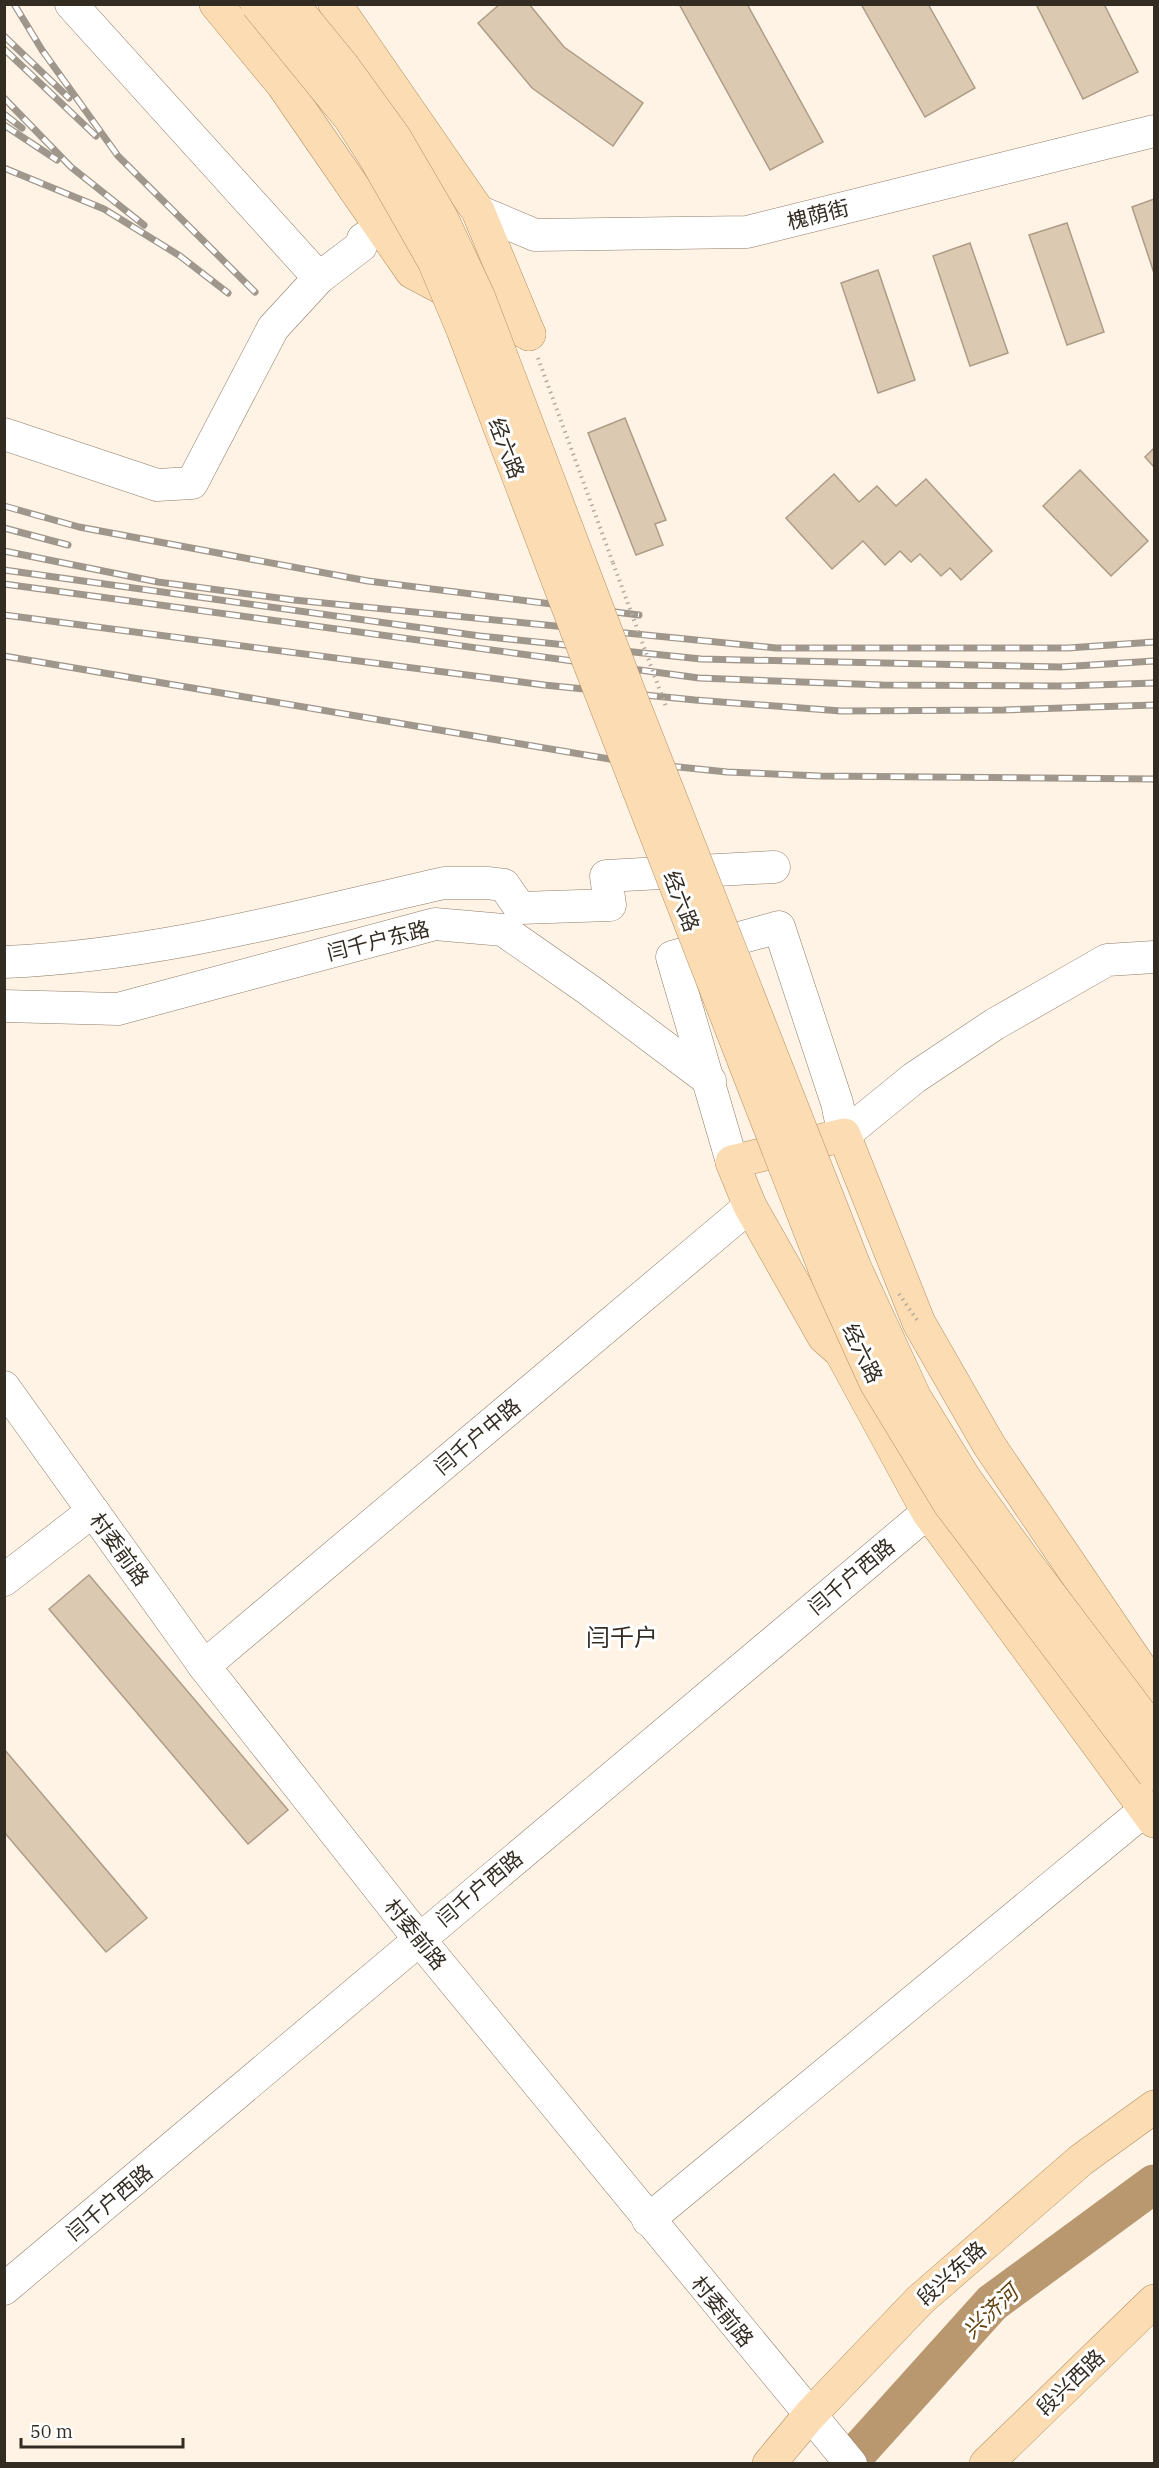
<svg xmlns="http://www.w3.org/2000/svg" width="1159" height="2468" viewBox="0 0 1159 2468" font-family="'IBM Plex Serif','Noto Sans SC',serif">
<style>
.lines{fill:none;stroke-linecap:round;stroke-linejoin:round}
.river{stroke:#b9986f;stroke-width:39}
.building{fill:#dcc9b2;stroke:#ae9c86;stroke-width:1.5}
.minor-casing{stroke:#8e7c67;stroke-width:33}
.major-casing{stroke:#b48f5f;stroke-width:34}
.path{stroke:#b5ab9f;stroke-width:4;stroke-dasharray:1.5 4.5;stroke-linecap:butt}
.minor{stroke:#fff;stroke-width:32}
.major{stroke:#fbdcb3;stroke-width:33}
.rail-casing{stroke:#a0978c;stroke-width:7}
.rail{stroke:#fff;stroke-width:4.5;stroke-dasharray:14;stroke-linecap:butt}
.major-bridge-casing{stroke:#b48f5f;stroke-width:34;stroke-linecap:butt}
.path-bridge{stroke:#b5ab9f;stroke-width:4;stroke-dasharray:1.5 4.5;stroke-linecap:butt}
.major-bridge{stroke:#fbdcb3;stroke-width:33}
.labels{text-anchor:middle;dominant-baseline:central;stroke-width:6;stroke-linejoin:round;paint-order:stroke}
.street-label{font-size:21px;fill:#332c23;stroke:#fff}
.water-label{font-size:22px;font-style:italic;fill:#63420e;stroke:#fff}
.quarter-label{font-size:24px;fill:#332c23;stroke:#fff}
</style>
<rect width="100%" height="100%" fill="#fef3e5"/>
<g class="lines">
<path class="river" d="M847,2464l145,-161 162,-119"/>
</g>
<g class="building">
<path d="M500,4h29l35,43 79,56 -30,43 -81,-58 -54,-65z"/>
<path d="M679,4h68l76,138 -53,28z"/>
<path d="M861,4h67l47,84 -50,29z"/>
<path d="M1036,4h68l34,68 -55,27z"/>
<path d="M1154,199v74l-22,-66z"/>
<path d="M1067,223l37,109 -37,13 -38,-110z"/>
<path d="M970,243l38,110 -38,13 -37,-110z"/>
<path d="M878,270l37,110 -37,13 -37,-110z"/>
<path d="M625,418l41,102 -11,4 8,21 -27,10 -48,-122z"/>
<path d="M1154,448v19l-9,-10z"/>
<path d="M1080,470l68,71 -37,35 -68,-70z"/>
<path d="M834,474l25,28 18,-16 19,20 30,-27 66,72 -31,29 -11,-12 -9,8 -21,-22 -9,8 -11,-11 -15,14 -22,-24 -31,28 -46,-51z"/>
<path d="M89,1575l199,235 -40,34 -199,-235z"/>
<path d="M4,1749l143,169 -41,34 -102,-120z"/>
</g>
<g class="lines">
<defs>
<g id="minor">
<path d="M71,4l248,274"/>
<path d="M478,211l57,24 212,-3 407,-101"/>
<path d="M4,434l153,51 35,-2 81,-155 46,-50 42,-32 2,-7 18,-12"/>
<path d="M4,962c150,-6 295,-46 440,-79h43l17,2 16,23 90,-3 -4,-29 168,-9"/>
<path d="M4,1006l114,3 317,-85 68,6 86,60 121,91"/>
<path d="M732,1162l-60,-205 107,-30 58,176 7,32 70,-57 81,-54 112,-64 47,-3"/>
<path d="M4,1387l200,279 215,273 432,525"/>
<path d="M4,1580l89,-69"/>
<path d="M204,1666l546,-460"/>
<path d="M648,2220l498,-411"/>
<path d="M4,2289l924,-777"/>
</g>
<g id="major">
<path d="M216,4l67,81 129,187 117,62"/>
<path d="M335,4l143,207 51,123"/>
<path d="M1154,1688l-165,-243 -70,-122 -75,-188 -112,27 18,44 74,131 17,15 87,160 226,309"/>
<path d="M769,2464l40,-48 111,-116 161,-140 73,-53"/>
<path d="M986,2464l168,-163"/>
</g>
</defs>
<use href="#minor" class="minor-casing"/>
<use href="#major" class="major-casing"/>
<path class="path" d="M538,358l75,205"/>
<use href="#minor" class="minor"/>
<use href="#major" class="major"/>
<defs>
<g id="rail">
<path d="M14,4l28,46 76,106 137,136"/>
<path d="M4,36l65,62"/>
<path d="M4,49l92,87"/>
<path d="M4,98l67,69 73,58"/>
<path d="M4,114l18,14"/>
<path d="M4,125l53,35"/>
<path d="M4,168l100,41 76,47 48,37"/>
<path d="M4,506l75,21 289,54 271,34"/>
<path d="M4,528l64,17"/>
<path d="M4,551l154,31 136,18 482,48h292l86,-6"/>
<path d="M4,570l476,66 221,23 359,8 94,-6"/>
<path d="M4,584l695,94 183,7 183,1 89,-3"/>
<path d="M4,615l540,70 151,15 146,11 163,-1 150,-5"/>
<path d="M4,656l617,105 106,11 93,4 334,3"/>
</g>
</defs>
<use href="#rail" class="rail-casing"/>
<use href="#rail" class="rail"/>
<defs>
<g id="major-bridge">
<path d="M257,4l93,114 26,41 58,102 29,69 118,311 247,636 48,106 73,120 205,271"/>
<path d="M292,4l50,61 53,73 46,79 38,81 154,405 222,565 60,130 50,81 58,80 131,173"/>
</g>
</defs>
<use href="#major-bridge" class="major-bridge-casing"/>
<g class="path-bridge">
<path d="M613,563l53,144"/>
<path d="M899,1294l20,29"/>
</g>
<use href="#major-bridge" class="major-bridge"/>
</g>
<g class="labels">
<g class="street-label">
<text transform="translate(818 214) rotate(-14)">槐荫街</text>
<text transform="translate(507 448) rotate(69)">经六路</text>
<text transform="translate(682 901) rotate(69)">经六路</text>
<text transform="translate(378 940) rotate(-14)">闫千户东路</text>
<text transform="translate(863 1353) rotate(64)">经六路</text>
<text transform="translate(477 1436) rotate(-40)">闫千户中路</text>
<text transform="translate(120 1549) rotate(54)">村委前路</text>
<text transform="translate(851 1576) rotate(-40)">闫千户西路</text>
<text transform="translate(479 1888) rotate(-40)">闫千户西路</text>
<text transform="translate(416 1934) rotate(51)">村委前路</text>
<text transform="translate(109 2202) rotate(-40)">闫千户西路</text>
<text transform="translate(951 2273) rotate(-42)">段兴东路</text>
<text transform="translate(723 2311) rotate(51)">村委前路</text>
<text transform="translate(1070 2382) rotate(-44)">段兴西路</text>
</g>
<g class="water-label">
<text transform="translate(990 2311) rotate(-43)">兴济河</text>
</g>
<g class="quarter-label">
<text x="622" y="1637">闫千户</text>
</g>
</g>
<rect width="1159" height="2468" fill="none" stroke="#332c23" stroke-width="12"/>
<path d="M21 2438v9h162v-9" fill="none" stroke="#332c23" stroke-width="3"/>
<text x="30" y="2438" font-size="18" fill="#332c23" stroke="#ffffff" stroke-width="4.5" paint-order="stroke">50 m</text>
</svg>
